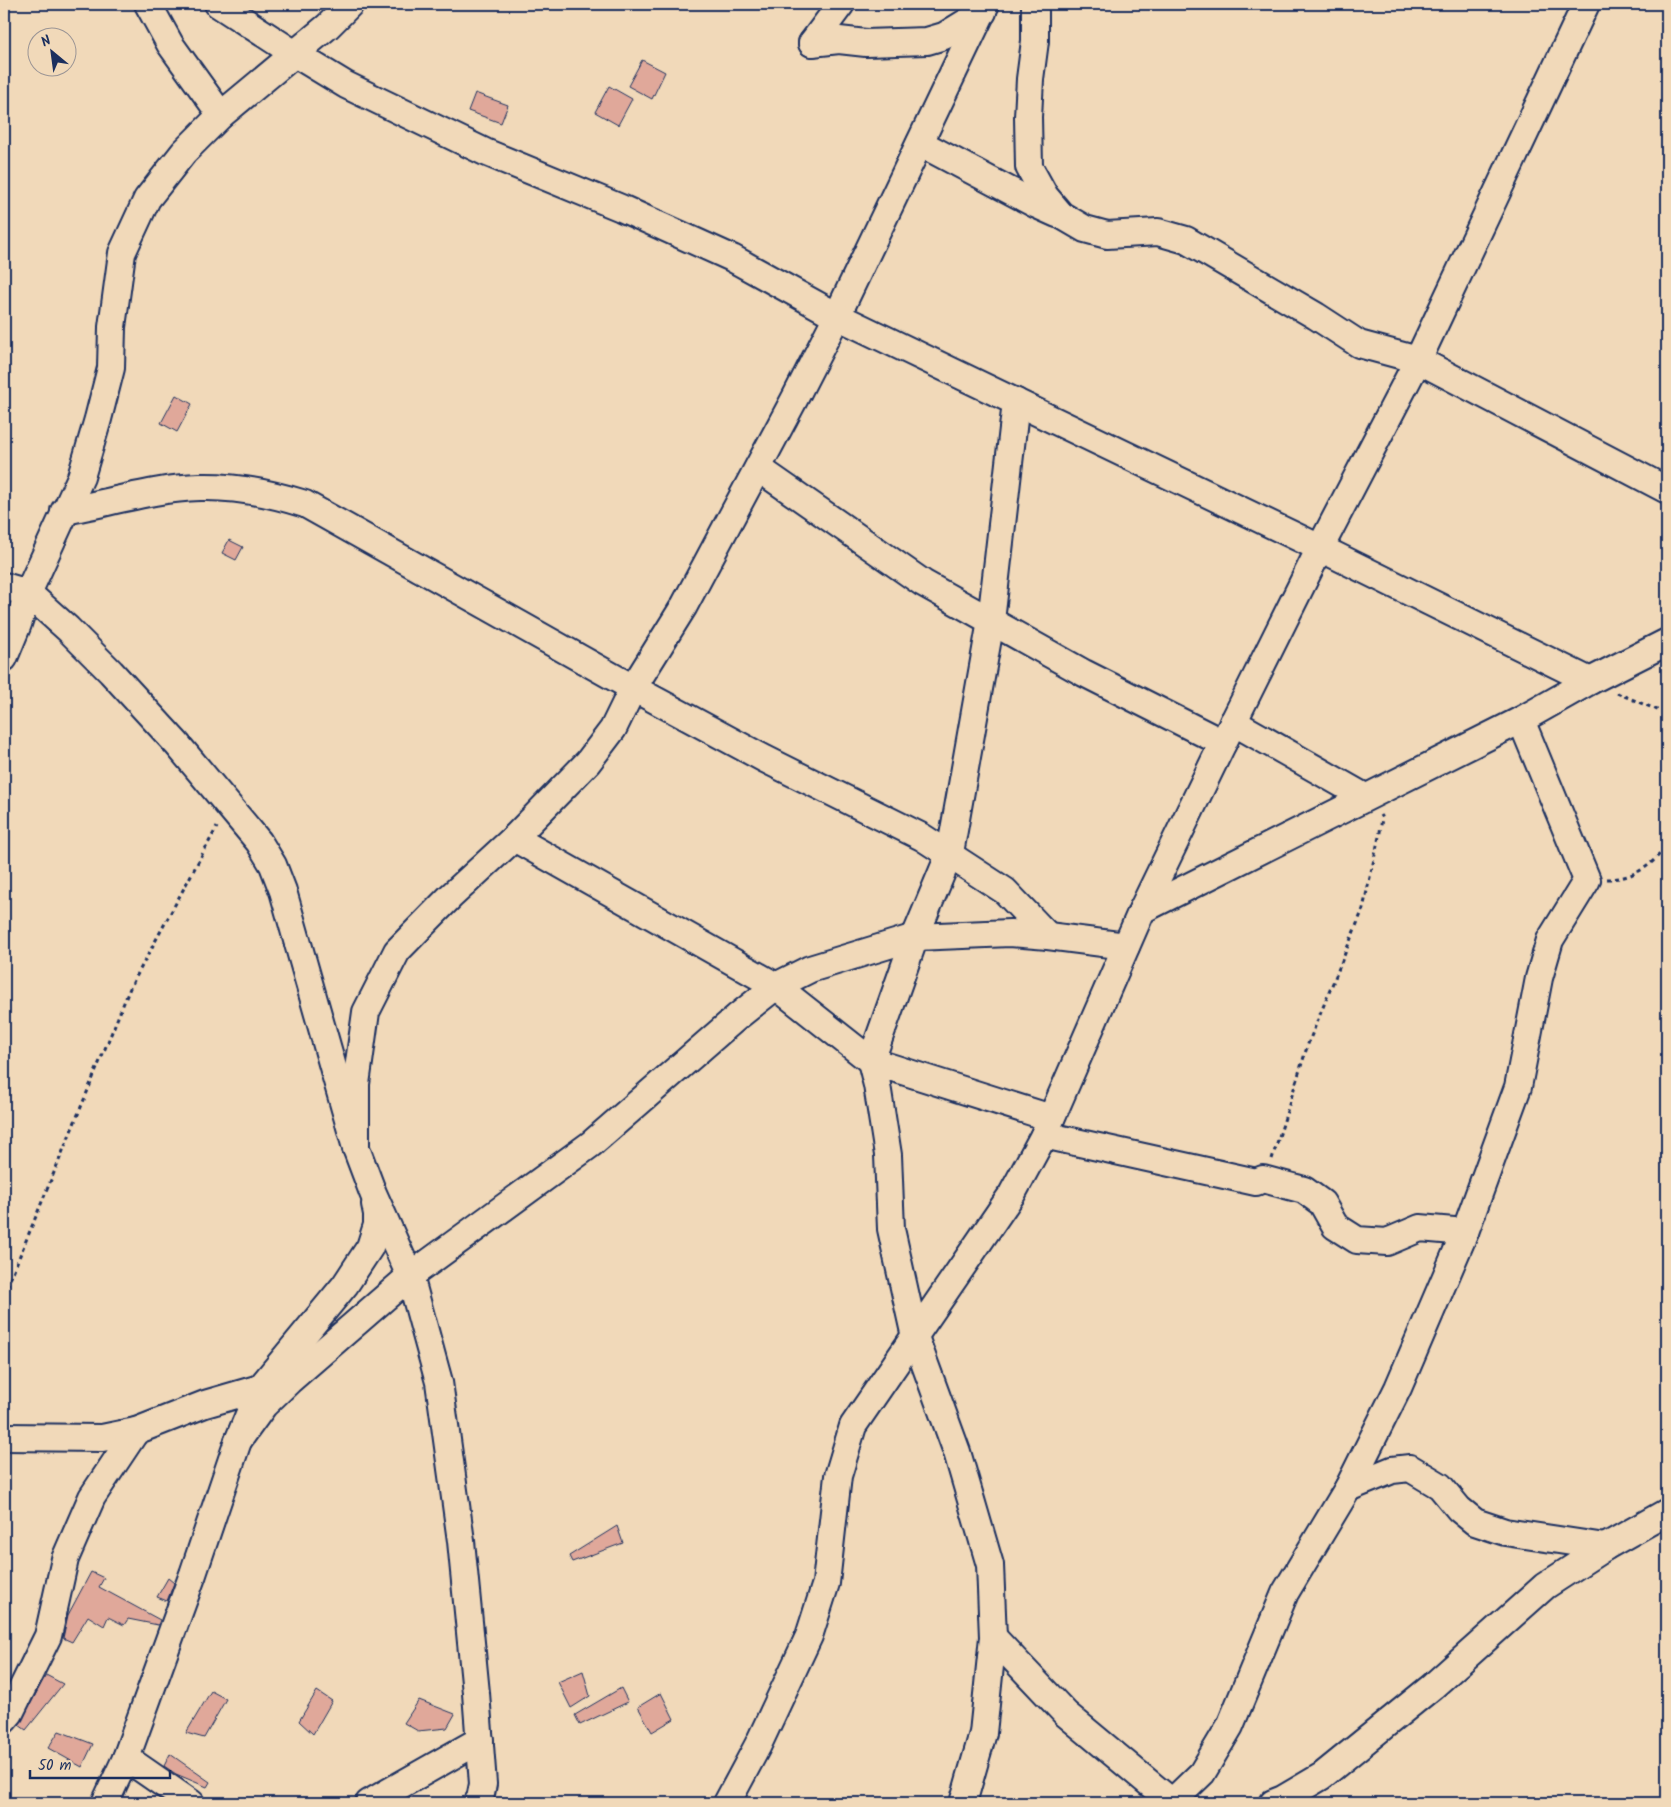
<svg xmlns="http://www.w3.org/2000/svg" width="1671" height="1807" viewBox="0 0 1671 1807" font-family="Kalam,sans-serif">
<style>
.building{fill:#e0a89a;stroke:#1b2f5e}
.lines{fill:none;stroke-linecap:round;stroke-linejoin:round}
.minor-casing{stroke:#1b2f5e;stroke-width:30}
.path{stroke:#1b2f5e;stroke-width:3;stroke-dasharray:4 4;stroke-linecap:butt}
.minor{stroke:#f1d9b9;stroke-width:26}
</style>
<rect width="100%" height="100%" fill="#f1d9b9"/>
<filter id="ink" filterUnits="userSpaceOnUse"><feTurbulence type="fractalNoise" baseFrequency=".02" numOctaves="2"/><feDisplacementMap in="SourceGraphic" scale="10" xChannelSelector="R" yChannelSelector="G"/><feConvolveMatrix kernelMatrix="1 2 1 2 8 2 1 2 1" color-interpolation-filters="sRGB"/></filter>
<g filter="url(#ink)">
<g class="building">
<path d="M642,60l23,12 -13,27 -24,-13z"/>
<path d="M609,86l23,13 -14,26 -23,-13z"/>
<path d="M475,93l33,12 -7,18 -33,-12z"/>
<path d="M176,395l16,9 -15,28 -16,-9z"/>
<path d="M229,540l14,7 -7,13 -14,-7z"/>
<path d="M617,1526l6,17 -51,19 -3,-6z"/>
<path d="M91,1572l13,6 -5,9 61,33 -2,5 -30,-6 -4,6 -16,-8 -4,9 -16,-10 -16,26 -9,-4 5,-23z"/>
<path d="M168,1578l6,5 -7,18 -10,-4z"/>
<path d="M583,1671l7,25 -19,12 -13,-26z"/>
<path d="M46,1675l17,9 -37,46 -7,-5z"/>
<path d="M621,1688l7,14 -48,23 -5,-10z"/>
<path d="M211,1691l15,8 -22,39 -18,-5z"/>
<path d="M317,1691l15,10 -19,33 -14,-13z"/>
<path d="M661,1693l13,26 -22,13 -14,-25z"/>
<path d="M419,1700l36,14 -8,14 -29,3 -14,-8z"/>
<path d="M59,1731l34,13 -11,23 -34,-19z"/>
<path d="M170,1754l40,28 -3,5 -31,-13 -12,-8z"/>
</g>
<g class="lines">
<defs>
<g id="minor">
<path d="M148,4l22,40 51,71"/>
<path d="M218,4l77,50 51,31 139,67 136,56 111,50 105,58 149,-312"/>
<path d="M1035,4v37l-5,38 -2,38 1,50 16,29 16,19 24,14 22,6 51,-3 28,8 130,76 43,28 59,16 249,130"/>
<path d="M812,43l27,-3 27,3 61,-2 17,-5 39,-24"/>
<path d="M812,43l29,-39"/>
<path d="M920,143l117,62 20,9"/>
<path d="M758,468l165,115 161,90 139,70"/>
<path d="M64,511c45,-8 91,-23 136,-24 37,-1 70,6 105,17l328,184 132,71 157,78 83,54 43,45"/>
<path d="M4,586l24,7 40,36 43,43 66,72 82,98 14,23 10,26 73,257 17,45 37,83 29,106 22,159 15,152 7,91 -3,15 -3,4"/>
<path d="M4,658l14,-34 10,-31 53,-116 17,-58 13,-51 1,-41 10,-74 25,-54 37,-47 37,-37 107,-89 22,-22"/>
<path d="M1233,722l132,75"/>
<path d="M514,838l262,148 95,75 180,57"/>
<path d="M1142,910l379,-190 69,-39 77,-39"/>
<path d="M1044,1135l212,47 7,-3 41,11 18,13 13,23 22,14 30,2 33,-14 45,4"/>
<path d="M356,1148v-64l10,-72 31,-61 54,-55 63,-58 74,-76 25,-33 20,-41 51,-82 111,-208 42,-82 483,232 270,133"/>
<path d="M4,1437l98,1 34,-7 69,-27 55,-16"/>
<path d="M238,1441l26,-36 25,-24 121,-105 181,-132 146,-127 39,-31 34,-17 105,-32 95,-4 38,3 78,10"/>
<path d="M1348,1488l44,-18 18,-2 30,18 19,23 16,13 30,10 100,15"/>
<path d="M993,1637l73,77 107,89"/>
<path d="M4,1720l6,-7 38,-77 17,-77 27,-62 44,-66"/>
<path d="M126,1758l65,45"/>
<path d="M105,1803l21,-45 67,-184 45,-133 22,-53 85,-103 25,-38 7,-22v-11l-2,-10"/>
<path d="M369,1803l111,-63"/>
<path d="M727,1803l31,-58 51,-109 17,-53 12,-107 15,-50 159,-232 32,-59 98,-225 81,-167 97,-195 98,-188 168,-356"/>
<path d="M963,1803l20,-70 10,-96 -3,-72 -33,-113 -42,-115 -24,-108 -3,-74 -11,-70 -6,-24 44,-124 35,-84 41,-232 25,-219"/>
<path d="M1171,1803l31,-30 28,-47 55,-133 63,-105 50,-100 67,-156 53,-145 21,-109 11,-38 37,-60 -66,-160"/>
<path d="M1273,1803l10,-4 39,-23 111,-90 112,-100 60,-39 62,-35"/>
</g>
</defs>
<use href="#minor" class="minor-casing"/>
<g class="path">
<path d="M1617,693l50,21"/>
<path d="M1607,879c26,0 46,-13 60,-35"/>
<path d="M1272,1159l36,-115 55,-135 17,-77 2,-14 -2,-3"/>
<path d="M4,1294l126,-306 87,-161"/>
</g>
<use href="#minor" class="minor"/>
</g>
</g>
<rect width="1671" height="1807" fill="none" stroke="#f1d9b9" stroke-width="20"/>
<rect x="10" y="10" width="1651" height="1787" fill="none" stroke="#1b2f5e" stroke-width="2" filter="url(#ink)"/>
<g transform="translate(52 52) rotate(331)"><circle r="24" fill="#f1d9b9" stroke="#9b9595"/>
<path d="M0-4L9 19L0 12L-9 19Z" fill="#1b2f5e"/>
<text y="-8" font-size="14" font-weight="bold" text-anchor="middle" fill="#1b2f5e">N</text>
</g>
<path d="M30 1770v8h140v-8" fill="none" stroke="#1b2f5e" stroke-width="2.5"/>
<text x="38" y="1770" font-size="15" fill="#1b2f5e" stroke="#f1d9b9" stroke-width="4" paint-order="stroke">50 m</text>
</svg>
